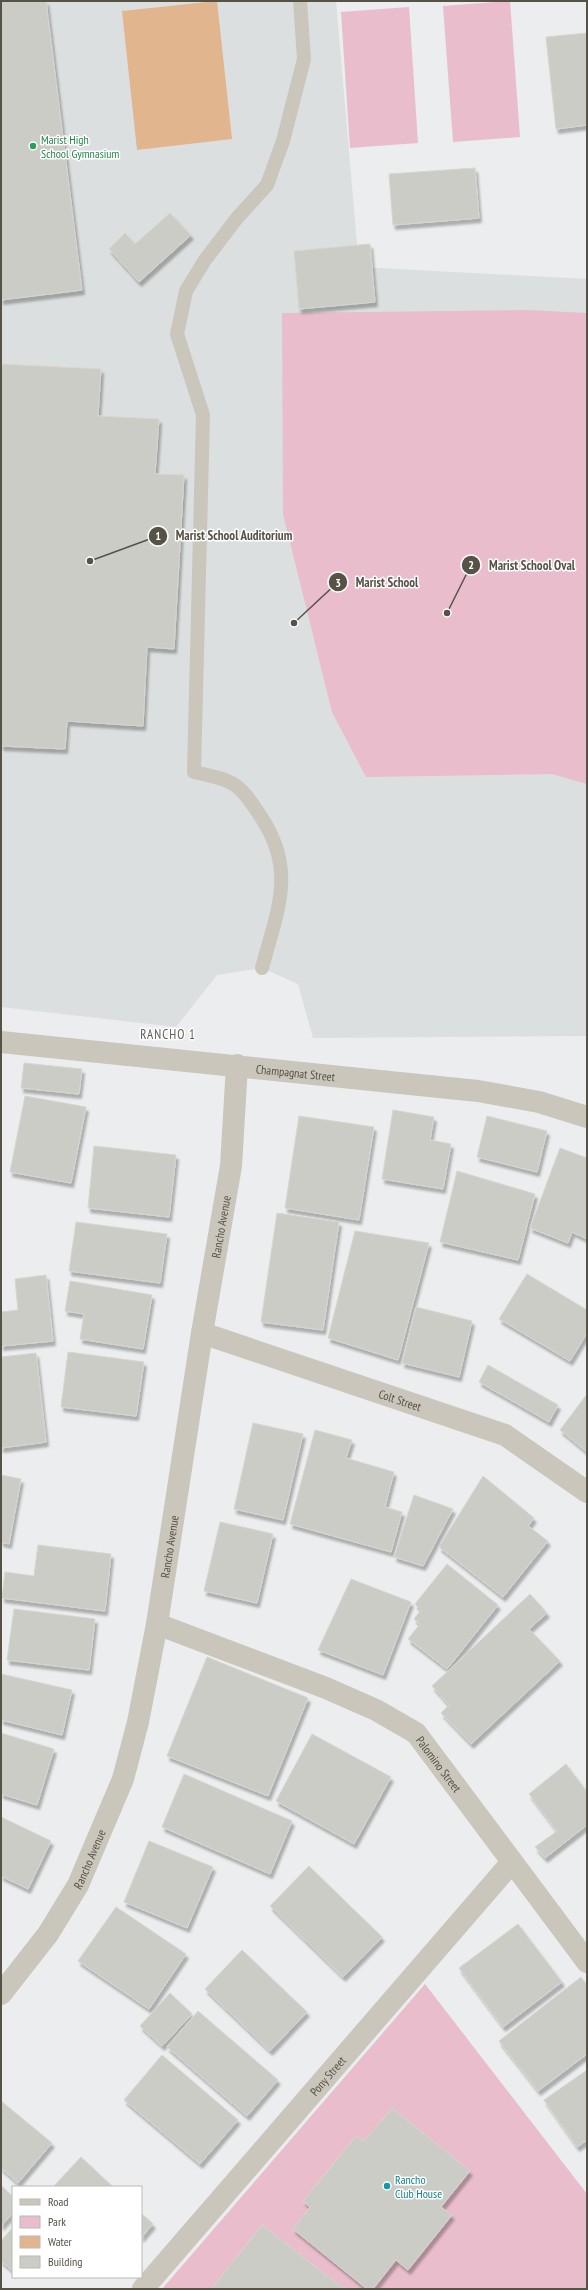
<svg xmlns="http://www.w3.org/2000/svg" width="588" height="2290" viewBox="0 0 588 2290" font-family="'PT Sans Narrow',sans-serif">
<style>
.education{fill:#dcdfdf}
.green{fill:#e9bdcc}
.water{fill:#e1b68e}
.building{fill:#ccccc6;stroke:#d6d6d0;filter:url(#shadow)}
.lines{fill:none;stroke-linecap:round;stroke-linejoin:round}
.service{stroke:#cac6bb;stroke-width:14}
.minor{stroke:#cac6bb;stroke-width:22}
.tertiary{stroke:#cac6bb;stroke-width:22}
.leisure-dot{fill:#2e9e5b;stroke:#fff;stroke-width:1.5}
.culture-dot{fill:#0f9aa8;stroke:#fff;stroke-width:1.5}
.labels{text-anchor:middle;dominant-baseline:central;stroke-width:3;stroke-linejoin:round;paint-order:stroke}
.leisure-label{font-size:12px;fill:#27864d;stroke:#fff;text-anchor:start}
.street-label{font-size:12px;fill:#575246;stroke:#fff}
.culture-label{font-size:12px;fill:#0d838f;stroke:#fff;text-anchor:start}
.neighbourhood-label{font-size:13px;letter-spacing:1px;fill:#5f5e59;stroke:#fff}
.leader{fill:none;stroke:#575246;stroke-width:1.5}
.callout-dot{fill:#575246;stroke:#fff;stroke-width:1.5}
.mark-label{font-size:12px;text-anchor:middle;font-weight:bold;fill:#fff}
.callout-label{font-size:13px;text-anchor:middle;font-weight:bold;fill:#575246;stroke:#fff;stroke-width:3;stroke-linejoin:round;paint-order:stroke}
</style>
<defs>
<filter id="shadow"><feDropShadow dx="2.5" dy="4.5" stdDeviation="1" flood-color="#0004"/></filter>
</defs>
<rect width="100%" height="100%" fill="#ebedee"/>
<path class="education" d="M1,1h335l23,266 228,12v757l-274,2 -15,-54 -36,-16 -45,7 -41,52 -175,-20z"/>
<g class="green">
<path d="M510,1l10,136 -67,5 -10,-136z"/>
<path d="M409,7l9,136 -68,5 -9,-136z"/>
<path d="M528,310l59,3v471l-35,-10 -186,3 -34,-65 -49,-198 -1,-201z"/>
<path d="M425,1984l162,210v95h-425z"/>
</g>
<path class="water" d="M217,1l15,138 -95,11 -15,-139z"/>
<g class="building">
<path d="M1,1h45l36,289 -81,10z"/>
<path d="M587,33v92l-31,4 -10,-92z"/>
<path d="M475,168l4,50 -86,7 -4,-51z"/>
<path d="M170,213l21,22 -52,47 -30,-33 16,-16 10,11z"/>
<path d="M370,244l5,58 -76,7 -5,-58z"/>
<path d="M1,364l100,5 -3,47 61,3 -4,55 29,1 -10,174 -27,-2 -4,79 -76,-5 -2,28 -64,-3z"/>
<path d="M24,1063l58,6 -3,25 -58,-6z"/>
<path d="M25,1096l61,11 -15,76 -61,-11z"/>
<path d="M393,1110l41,7 -4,23 21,4 -8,45 -61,-10z"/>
<path d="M299,1116l75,11 -15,93 -74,-12z"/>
<path d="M487,1116l60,15 -10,41 -60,-15z"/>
<path d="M94,1146l82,9 -7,62 -81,-9z"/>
<path d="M560,1148l27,10v81l-15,-7 -4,11 -38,-15z"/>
<path d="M457,1171l78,23 -17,66 -78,-18z"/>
<path d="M277,1213l62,9 -16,108 -62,-8z"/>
<path d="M76,1222l91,12 -7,49 -91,-12z"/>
<path d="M355,1231l74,12 -31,117 -70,-22z"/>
<path d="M527,1274l60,36v23l-17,28 -71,-42z"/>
<path d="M46,1275l7,66 -52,5v-34l17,-2 -3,-31z"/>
<path d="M70,1281l82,14 -9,54 -63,-10 4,-25 -19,-3z"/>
<path d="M416,1307l56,14 -13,56 -57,-14z"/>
<path d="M68,1352l76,10 -8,54 -75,-9z"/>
<path d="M36,1353l10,89 -45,6v-91z"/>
<path d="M488,1365l70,40 -9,17 -70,-40z"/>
<path d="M587,1394v58l-27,-22z"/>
<path d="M253,1423l50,11 -20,86 -49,-11z"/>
<path d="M315,1430l37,10 -6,18 48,14 -9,35 17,5 -11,40 -101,-28z"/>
<path d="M1,1475l20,4 -12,65 -8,-2z"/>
<path d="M483,1476l51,42 -6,8 20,15 -45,56 -64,-50z"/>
<path d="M414,1495l39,14 -30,57 -29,-9z"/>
<path d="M220,1522l53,12 -16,69 -53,-12z"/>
<path d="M38,1545l73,9 -6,57 -103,-13 3,-26 29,4z"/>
<path d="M447,1564l51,41 -51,64 -39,-30 12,-15 -6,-5 7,-9 -6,-6z"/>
<path d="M351,1579l60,23 -28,73 -65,-25z"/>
<path d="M530,1594l17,19 -18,16 31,32 -89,83 -30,-31 8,-8 -17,-19z"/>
<path d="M14,1609l81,10 -6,51 -82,-10z"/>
<path d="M207,1657l101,41 -40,98 -101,-40z"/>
<path d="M1,1674l71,16 -10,45 -61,-15z"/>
<path d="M1,1733l53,16 -17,56 -36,-11z"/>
<path d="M312,1734l79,43 -37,67 -78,-43z"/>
<path d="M566,1764l21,28v33l-42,33 -10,-11 22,-16 -28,-37z"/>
<path d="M184,1774l108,47 -22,53 -108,-47z"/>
<path d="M1,1817l50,24 -23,48 -27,-13z"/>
<path d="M149,1841l64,26 -26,61 -63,-26z"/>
<path d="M309,1866l73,71 -39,40 -73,-71z"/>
<path d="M116,1907l70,47 -37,55 -71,-48z"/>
<path d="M518,1924l44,58 -59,45 -44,-59z"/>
<path d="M242,1950l65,62 -37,39 -65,-62z"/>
<path d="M581,1977l6,8v69l-49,37 -39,-50z"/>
<path d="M170,1993l22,21 -30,32 -22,-20z"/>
<path d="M198,2011l80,69 -31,36 -80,-69z"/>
<path d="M162,2055l76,65 -38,44 -76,-64z"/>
<path d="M587,2070v70l-10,7 -33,-47z"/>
<path d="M1,2101l51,42 -34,40 -17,-15z"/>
<path d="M392,2108l78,63 -29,36 11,8 -44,55 -12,-10 -23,29h-6l-74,-60 17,-22 -7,-6 53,-65 8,5z"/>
<path d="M81,2157l32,30h-60z"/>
<path d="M1,2185l12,12v16l-12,13z"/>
<path d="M141,2213l12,11 -12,14z"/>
<path d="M262,2225l82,64h-133z"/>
<path d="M13,2227v44l-12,-10v-20z"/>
</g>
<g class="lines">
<path class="service" d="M262,968c15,-57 35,-97 -1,-151 -23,-36 -27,-36 -67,-45l9,-357 -26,-81 9,-43 19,-31 32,-42 30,-33 16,-44 21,-82 -4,-58"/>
<g class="minor">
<path id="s1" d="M202,1333l303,102 82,57"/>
<path id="s2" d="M157,1624l169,64 50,22 40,23 171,229"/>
<path id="s3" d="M1,1994l47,-60 30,-49 45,-106 15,-57 19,-98 45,-291 29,-167 6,-101"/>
<path id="s4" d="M143,2289l369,-427"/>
</g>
<path class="tertiary" id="s5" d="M1,1042l477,49 61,11 48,15"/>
</g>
<circle class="leisure-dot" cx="33" cy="146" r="4"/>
<circle class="culture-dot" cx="387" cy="2186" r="4"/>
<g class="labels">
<g class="leisure-label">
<text x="41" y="139">Marist High<tspan x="41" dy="14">School Gymnasium</tspan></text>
</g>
<g class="street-label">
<text stroke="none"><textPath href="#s5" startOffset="296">Champagnat Street</textPath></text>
<text stroke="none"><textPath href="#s3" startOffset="810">Rancho Avenue</textPath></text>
<text stroke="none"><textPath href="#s1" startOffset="209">Colt Street</textPath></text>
<text stroke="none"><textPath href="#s3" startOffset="486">Rancho Avenue</textPath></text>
<text stroke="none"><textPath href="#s2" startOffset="320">Palomino Street</textPath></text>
<text stroke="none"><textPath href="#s3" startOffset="162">Rancho Avenue</textPath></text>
<text stroke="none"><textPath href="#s4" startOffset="282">Pony Street</textPath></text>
</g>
<g class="culture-label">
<text x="395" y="2179">Rancho<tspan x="395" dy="14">Club House</tspan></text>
</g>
<g class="neighbourhood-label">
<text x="168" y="1034">RANCHO 1</text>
</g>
</g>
<path class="leader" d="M90 561L158 536M447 613L471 565M294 623L338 582"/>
<g class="callout-dot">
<circle cx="90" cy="561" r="4"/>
<circle cx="447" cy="613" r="4"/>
<circle cx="294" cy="623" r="4"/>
<circle cx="158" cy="536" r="10"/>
<circle cx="471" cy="565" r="10"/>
<circle cx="338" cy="582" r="10"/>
</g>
<g class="mark-label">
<text x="158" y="540">1</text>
<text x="471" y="569">2</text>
<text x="338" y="587">3</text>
</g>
<g class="callout-label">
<text x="234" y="540">Marist School Auditorium</text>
<text x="532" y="570">Marist School Oval</text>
<text x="387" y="587">Marist School</text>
</g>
<rect width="588" height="2290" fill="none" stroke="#575246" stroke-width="4"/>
<rect x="12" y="2186" width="130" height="92" fill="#ffffff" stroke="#bcbab5"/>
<rect x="20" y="2199" width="20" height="6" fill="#cac6bb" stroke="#bcbab5"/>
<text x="48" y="2206" font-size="12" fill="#575246">Road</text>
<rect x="20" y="2216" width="20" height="12" fill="#e9bdcc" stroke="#bcbab5"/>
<text x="48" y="2226" font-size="12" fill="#575246">Park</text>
<rect x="20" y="2236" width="20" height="12" fill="#e1b68e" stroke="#bcbab5"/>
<text x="48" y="2246" font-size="12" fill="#575246">Water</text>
<rect x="20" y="2256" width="20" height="12" fill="#ccccc6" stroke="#bcbab5"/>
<text x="48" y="2266" font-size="12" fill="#575246">Building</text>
</svg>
